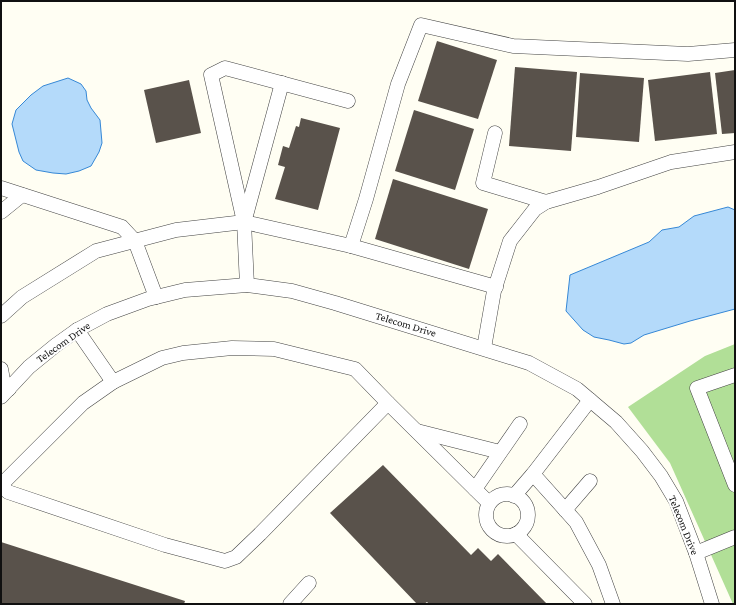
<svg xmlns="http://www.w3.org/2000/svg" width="736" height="605" viewBox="0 0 736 605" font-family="'Crimson Pro',serif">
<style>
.forest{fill:#b1df97}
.water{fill:#b4dafa;stroke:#3688d6}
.building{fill:#59524b}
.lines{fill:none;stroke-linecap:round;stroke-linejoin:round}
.minor-casing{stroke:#434343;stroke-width:15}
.minor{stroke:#fff;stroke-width:14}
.labels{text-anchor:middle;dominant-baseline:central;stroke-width:4;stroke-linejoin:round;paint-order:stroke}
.street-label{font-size:11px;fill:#101010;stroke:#fff}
</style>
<rect width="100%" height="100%" fill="#fffef3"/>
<path class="forest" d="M735,344v260h-2l-63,-141 -42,-56 77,-51z"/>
<g class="water">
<path d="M68,78l13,6 5,7 1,9 4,8 9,12 2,23 -3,9 -8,14 -12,5 -13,3 -13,-1 -17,-3 -13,-9 -4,-9 -7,-28 4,-14 15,-15 12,-9z"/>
<path d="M728,207l7,3v99l-45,12 -46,14 -13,8 -7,1 -15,-4 -15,-3 -11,-7 -17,-19 4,-36 79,-33 13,-12 17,-3 15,-11z"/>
</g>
<g class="building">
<path d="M437,41l60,19 -19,59 -60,-18z"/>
<path d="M515,67l62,5 -6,79 -62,-5z"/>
<path d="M735,70v63l-13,1 -7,-61z"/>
<path d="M710,72l7,62 -62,7 -7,-61z"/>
<path d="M580,73l64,5 -5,64 -63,-5z"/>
<path d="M189,80l12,53 -45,10 -12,-53z"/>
<path d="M414,110l60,19 -19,61 -60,-19z"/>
<path d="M301,118l39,10 -22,82 -43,-11 10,-32 -7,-2 5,-19 6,2 7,-22 3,1z"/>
<path d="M393,179l95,30 -19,60 -94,-30z"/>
<path d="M383,465l88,90 7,-7 13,13 7,-7 49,50h-118l-2,-2 -3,2h-7l-87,-91z"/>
<path d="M1,542l184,59 -1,3h-183z"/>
</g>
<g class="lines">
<defs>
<g id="minor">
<path d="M495,133l-12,50 63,19"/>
<path d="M1,188l121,39 13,14 21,56"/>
<path d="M1,212l21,-17"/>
<path d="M245,219l37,-136"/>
<path d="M351,246l145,41"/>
<path d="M247,285l-3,-63 -33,-147 14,-7 123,33"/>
<path d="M1,316l21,-19 74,-46 80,-21 68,-8 107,24 15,-47 32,-115 23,-59 92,21 175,8 47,-4"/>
<path d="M77,330l36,52 49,-24 21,-5 49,-5 42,1 81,20 33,34 101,100"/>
<path d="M484,348l10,-57 16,-50 25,-32 11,-7 52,-15 73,-25 64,-10"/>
<path d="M1,369l2,11 6,9"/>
<path d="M735,375l-38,13 38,97"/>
<path d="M1,397l28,-30 27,-22 21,-15 30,-16 41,-15 37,-9 62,-5 45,6 43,12 194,60 48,26 39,33 26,29 19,25 15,25 20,52 16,51"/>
<path d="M417,431l83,21"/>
<path d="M533,474l43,48 23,43 14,39"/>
<path d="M1,485l7,7 157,53 60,16 11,-4 24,-23 128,-131"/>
<path d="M1,485l82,-82 30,-21"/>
<path d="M475,489l45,-65"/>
<circle cx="507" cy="515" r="21"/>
<path d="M514,496l19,-22 57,-74"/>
<path d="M565,510l25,-29"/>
<path d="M516,534l69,70"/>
<path d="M696,553l39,-16"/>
<path d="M290,604l19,-21"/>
</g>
</defs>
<use href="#minor" class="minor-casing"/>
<use href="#minor" class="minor"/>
</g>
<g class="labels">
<g class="street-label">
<text transform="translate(406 324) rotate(17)">Telecom Drive</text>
<text transform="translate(63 342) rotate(-35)">Telecom Drive</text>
<text transform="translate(684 525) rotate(68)">Telecom Drive</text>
</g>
</g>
<rect width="736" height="605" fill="none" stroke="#101010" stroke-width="4"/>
</svg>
